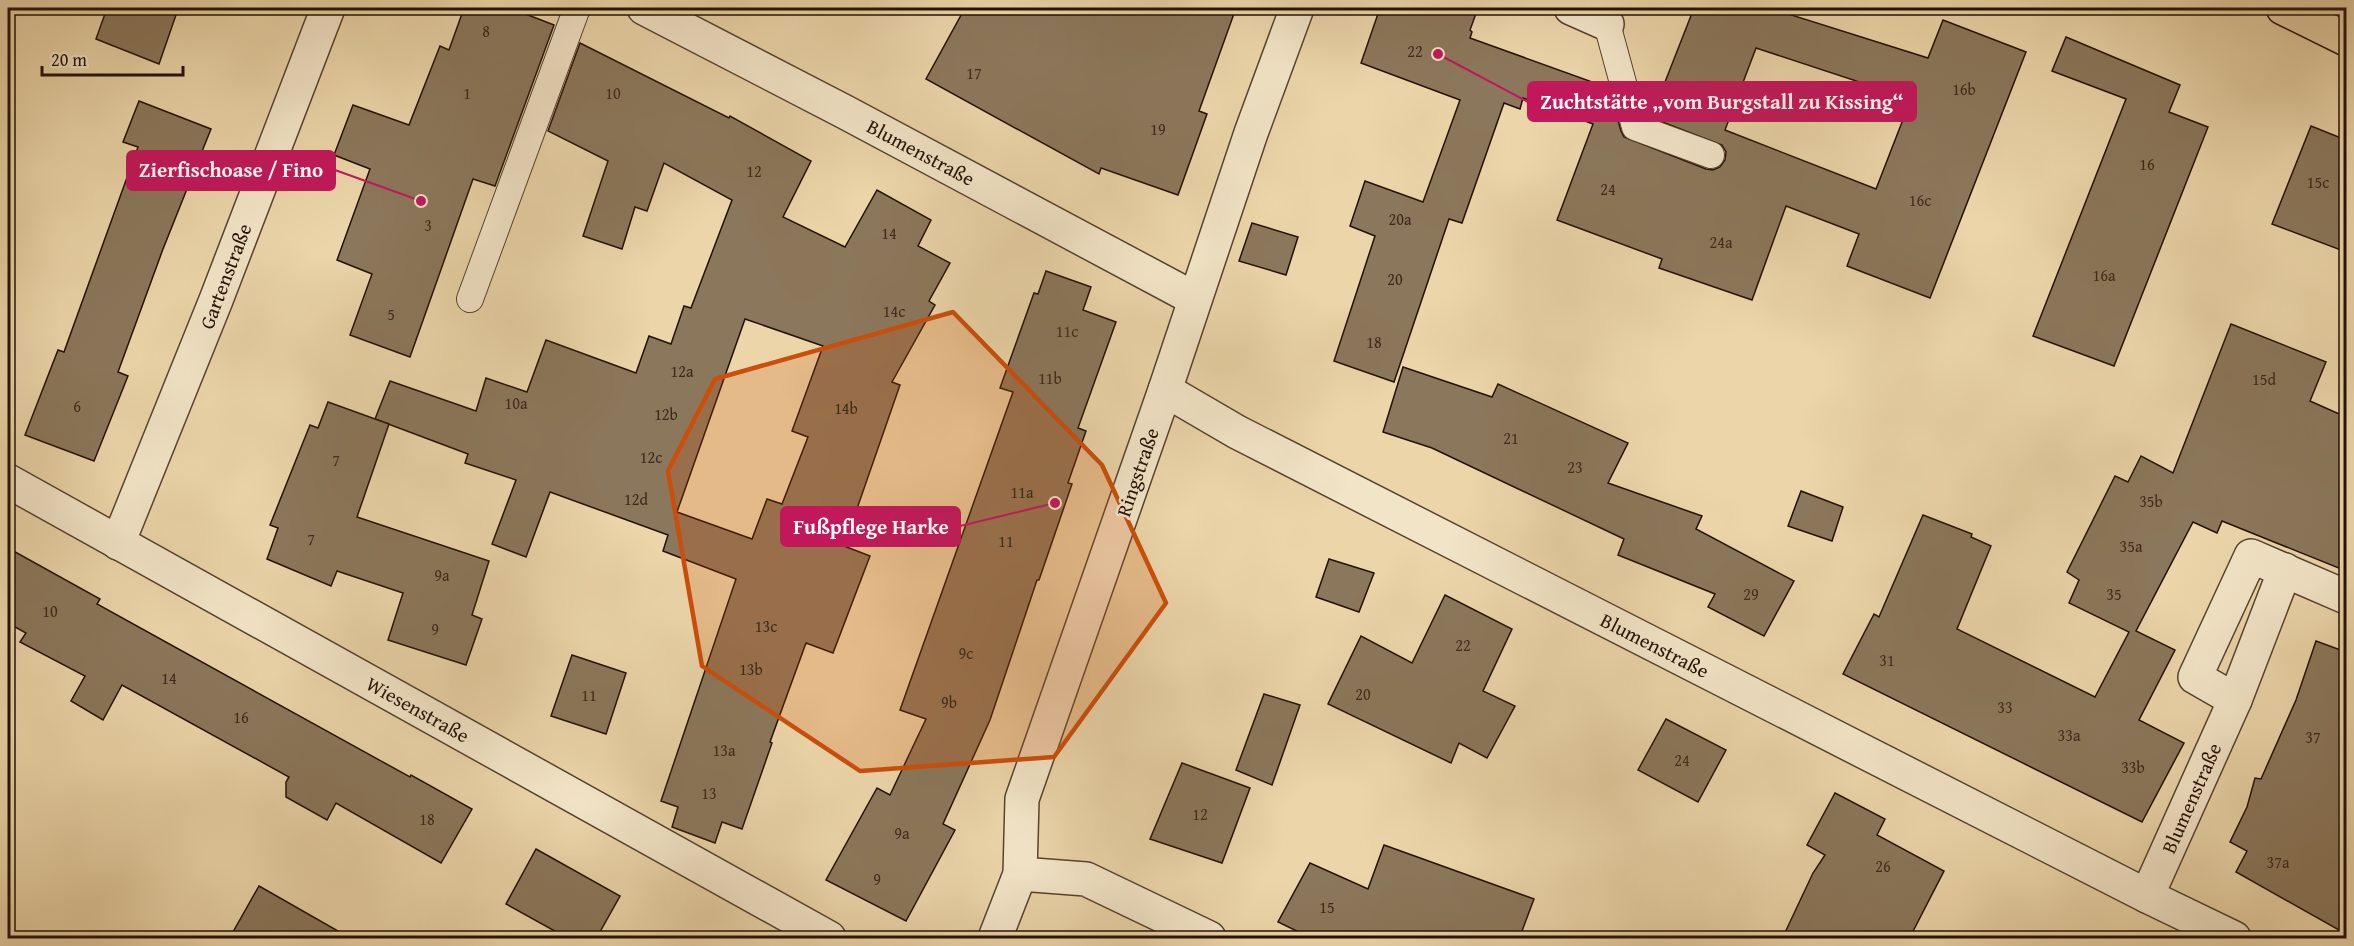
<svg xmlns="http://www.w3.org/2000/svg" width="2354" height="946" viewBox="0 0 2354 946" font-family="'Gentium Book Plus',serif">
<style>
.building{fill:#8b775b;stroke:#241106;stroke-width:1.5;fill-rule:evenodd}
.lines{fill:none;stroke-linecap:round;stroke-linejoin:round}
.service-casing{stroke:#56422f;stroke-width:28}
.minor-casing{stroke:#56422f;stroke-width:36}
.primary-casing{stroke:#241106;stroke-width:36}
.service{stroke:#f2e4c7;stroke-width:26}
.minor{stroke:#f2e4c7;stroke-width:33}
.primary{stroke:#ebd5a9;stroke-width:33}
.marked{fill:#cb4e0b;fill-opacity:0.2;stroke:#cb4e0b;stroke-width:4.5;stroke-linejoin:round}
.labels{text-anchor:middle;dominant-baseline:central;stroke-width:5;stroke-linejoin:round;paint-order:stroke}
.number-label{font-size:16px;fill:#3e2a1b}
.street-label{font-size:20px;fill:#241106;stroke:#f2e4c7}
.leader{fill:none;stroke:#c2185b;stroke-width:2}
.callout-dot{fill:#c2185b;stroke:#f2e4c7;stroke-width:2}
.callout{fill:#c2185b;stroke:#c2185b;stroke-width:2}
.callout-label{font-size:21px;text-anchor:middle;font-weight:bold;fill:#fff}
</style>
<rect width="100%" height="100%" fill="#ebd5a9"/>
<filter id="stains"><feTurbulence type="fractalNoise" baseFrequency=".00333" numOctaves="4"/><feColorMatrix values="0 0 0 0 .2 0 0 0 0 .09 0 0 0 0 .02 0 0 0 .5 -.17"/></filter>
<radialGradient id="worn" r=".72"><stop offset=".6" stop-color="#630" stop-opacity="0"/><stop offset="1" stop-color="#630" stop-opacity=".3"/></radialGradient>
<g class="building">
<path d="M107,8h50l19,7 -17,49 -63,-25z"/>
<path d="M464,8h46l44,17 -59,161 -22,-7 -63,178 -60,-22 22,-61 -35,-14 33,-91 -36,-14 19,-50 56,20 31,-79 9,4z"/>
<path d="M965,8h271l-37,103 8,3 -29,81 -77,-27 -2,6 -173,-95z"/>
<path d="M1380,8h98l-8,22 2,2 -2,6 139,50 12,43 3,6 82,32 7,1 7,-3 5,-7 1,-8 -4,-7 -75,-29 -4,-16 13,5 38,-97h75l159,50 15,-38 83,32 -96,246 -83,-32 12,-32 -73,-28 -34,94 -93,-32 3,-9 -105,-39 36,-96 -70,-26 -3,11 -16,-6 -42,120 -13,-4 -55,163 -60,-21 41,-125 -25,-10 15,-45 58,21 37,-102 -99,-37zM1756,48l155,51 -35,90 -151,-59z"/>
<path d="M2066,37l114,48 -11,27 39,15 -94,239 -81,-30 93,-237 -74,-28z"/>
<path d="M580,43l149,75 1,-2 81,45 -28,56 62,30 32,-57 54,30 -13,26 32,17 -21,38 6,4 -43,77 8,3 -56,161 26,10 -37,97 -27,-10 -36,99 2,1 -30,86 -20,-7 -7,21 -43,-16 6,-20 -17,-6 75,-222 -73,-28 5,-16 -118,-43 -24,65 -34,-13 24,-64 -51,-17 3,-9 -93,-35 15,-38 86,30 10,-33 41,14 19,-52 90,33 13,-37 22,8 13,-38 7,2 41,-108 -68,-37 -17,48 -12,-4 -13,42 -39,-13 25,-75 -60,-30zM745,319l78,27 -31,85 16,6 -26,67 -15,-5 -15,40 -75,-27z"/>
<path d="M139,101l72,28 -48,120 -45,123 10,4 -34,85 -69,-26 33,-85 6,2 74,-205 -15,-5z"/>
<path d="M2311,126l35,14v112l-74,-28z"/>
<path d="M1252,223l46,14 -12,38 -47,-14z"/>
<path d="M1046,271l45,16 -8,23 33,12 -38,106 8,3 -18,52 4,1 -33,96h-2l-47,140 -47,104 12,6 -49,91 -80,-41 51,-92 13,7 36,-76 -26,-9 113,-318 -13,-4 34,-95 4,1z"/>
<path d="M2231,324l95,38 -16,39 36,16v154l-124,-50 -5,12 -24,-11 -57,109 39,19 -36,70 45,23 -42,79 -299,-148 31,-60 5,3 44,-102 49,19 -1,3 20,9 -34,83 138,68 34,-65 -60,-29 10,-23 -12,-8 48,-96 13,6 13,-26 32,17z"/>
<path d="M1403,367l89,30 6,-13 130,59 -20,40 94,33 -6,13 98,52 -30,55 -56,-29 7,-13 -97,-39 6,-16 -192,-91 -49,-16z"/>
<path d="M328,402l61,22 -32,93 132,44 -17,54 10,4 -16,46 -78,-25 15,-47 -66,-22 -6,15 -64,-27 11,-31 -8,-3 40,-100 8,3z"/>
<path d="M1801,491l42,16 -11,34 -44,-15z"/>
<path d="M8,548l92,51 -3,5 313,173 1,-2 61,34 -31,54 -105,-60 -9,17 -41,-23v-15l3,-5 -167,-92 -19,35 -32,-19 14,-25 -65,-34 6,-9 -18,-10z"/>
<path d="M1329,559l45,14 -15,39 -43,-15z"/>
<path d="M1445,595l67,34 -29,62 32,15 -28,52 -28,-15 -8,20 -123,-59 33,-68 51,27z"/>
<path d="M2316,641l30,11v282l-110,-62 11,-21 -17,-9 17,-35 8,-29 6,1 35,-79z"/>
<path d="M572,655l54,18 -20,61 -55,-18z"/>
<path d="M1264,694l36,11 -28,80 -36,-15z"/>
<path d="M1666,719l60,31 -28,52 -60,-32z"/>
<path d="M1182,763l68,25 -28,75 -72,-24z"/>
<path d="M1835,793l50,26 -8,16 67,36 -35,68h-127l31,-66 12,-18 -18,-10z"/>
<path d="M1384,845l150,54 -15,40h-206l-35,-17 32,-59 58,26z"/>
<path d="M536,849l84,47 -24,43h-27l-63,-35z"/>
<path d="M259,886l93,53h-123z"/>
</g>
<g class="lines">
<defs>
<g id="service">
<path d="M1607,24l28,103 76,28"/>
<path d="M470,299l107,-291"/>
</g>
<g id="minor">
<path d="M644,8l201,104 350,187"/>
<path d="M1571,8l36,16"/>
<path d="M1165,390l72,42 910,464 87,42"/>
<path d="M8,481l821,457"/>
<path d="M118,543l98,-243 112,-292"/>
<path d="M2235,700l-40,-23 56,-121 95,41"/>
<path d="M1020,874l66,5 123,59"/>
<path d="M2147,896l88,-196 50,-130"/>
<path d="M995,938l25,-64 2,-75 143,-409 86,-257 46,-125"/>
</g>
<path id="primary" d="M2283,8l63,31"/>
</defs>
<use href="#service" class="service-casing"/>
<use href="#minor" class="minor-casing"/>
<use href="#primary" class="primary-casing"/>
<use href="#service" class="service"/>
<use href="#minor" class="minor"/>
<use href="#primary" class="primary"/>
</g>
<path class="marked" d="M953,312l149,153 64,138 -112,154 -194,14 -158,-105 -34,-195 47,-92z"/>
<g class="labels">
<g class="number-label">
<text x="486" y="31">8</text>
<text x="1415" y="51">22</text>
<text x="974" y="73">17</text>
<text x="1964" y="89">16b</text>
<text x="467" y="93">1</text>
<text x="613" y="93">10</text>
<text x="1158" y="129">19</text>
<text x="2147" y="164">16</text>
<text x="754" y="171">12</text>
<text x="2318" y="182">15c</text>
<text x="1608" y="189">24</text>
<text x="1920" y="200">16c</text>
<text x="1400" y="219">20a</text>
<text x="428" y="225">3</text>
<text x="889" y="233">14</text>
<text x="1721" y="242">24a</text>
<text x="2104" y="275">16a</text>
<text x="1395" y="279">20</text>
<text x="894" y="311">14c</text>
<text x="391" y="314">5</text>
<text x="1067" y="331">11c</text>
<text x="1374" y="342">18</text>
<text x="682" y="371">12a</text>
<text x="1050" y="378">11b</text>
<text x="2264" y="379">15d</text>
<text x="516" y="403">10a</text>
<text x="77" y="406">6</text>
<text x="846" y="408">14b</text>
<text x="666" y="414">12b</text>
<text x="1511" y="438">21</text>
<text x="651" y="457">12c</text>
<text x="336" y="460">7</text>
<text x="1575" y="467">23</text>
<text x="1022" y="492">11a</text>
<text x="636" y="499">12d</text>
<text x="2151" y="501">35b</text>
<text x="311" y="539">7</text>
<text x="1006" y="541">11</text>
<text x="2131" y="546">35a</text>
<text x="442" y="575">9a</text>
<text x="1751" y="594">29</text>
<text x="2114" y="594">35</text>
<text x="50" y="611">10</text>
<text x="766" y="626">13c</text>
<text x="435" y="629">9</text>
<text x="1463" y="645">22</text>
<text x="966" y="653">9c</text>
<text x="1887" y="660">31</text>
<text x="751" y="669">13b</text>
<text x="169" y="678">14</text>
<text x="1363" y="694">20</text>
<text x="589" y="695">11</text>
<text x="949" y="702">9b</text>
<text x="2005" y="707">33</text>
<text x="241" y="717">16</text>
<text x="2069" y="735">33a</text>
<text x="2313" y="737">37</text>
<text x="724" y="750">13a</text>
<text x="1682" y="760">24</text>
<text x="2133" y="767">33b</text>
<text x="709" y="793">13</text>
<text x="1200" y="814">12</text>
<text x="427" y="819">18</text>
<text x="902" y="833">9a</text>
<text x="2278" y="862">37a</text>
<text x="1883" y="866">26</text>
<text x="877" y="879">9</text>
<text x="1327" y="907">15</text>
</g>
<g class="street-label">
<text transform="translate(921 152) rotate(28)">Blumenstraße</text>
<text transform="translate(225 276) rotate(-69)">Gartenstraße</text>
<text transform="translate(1137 472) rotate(-71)">Ringstraße</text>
<text transform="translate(1655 645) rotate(27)">Blumenstraße</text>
<text transform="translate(418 709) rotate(29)">Wiesenstraße</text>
<text transform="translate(2191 798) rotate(-66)">Blumenstraße</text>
</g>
</g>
<path class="leader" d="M1438 54L1528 102M421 201L335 170M1055 503L960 526"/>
<g class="callout-dot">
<circle cx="1438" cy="54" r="6"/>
<circle cx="421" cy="201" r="6"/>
<circle cx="1055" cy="503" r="6"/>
</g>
<g class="callout">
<rect x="1528" y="82" width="388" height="39" rx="6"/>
<rect x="127" y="151" width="208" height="39" rx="6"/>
<rect x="781" y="507" width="179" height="39" rx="6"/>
</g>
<g class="callout-label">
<text x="1722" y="109">Zuchtstätte „vom Burgstall zu Kissing“</text>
<text x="231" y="177">Zierfischoase / Fino</text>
<text x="871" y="534">Fußpflege Harke</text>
</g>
<rect width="2354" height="946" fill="none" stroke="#ebd5a9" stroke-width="30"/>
<rect x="9" y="9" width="2336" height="928" fill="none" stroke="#241106" stroke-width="3"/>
<rect x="15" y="15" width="2324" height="916" fill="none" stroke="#241106" stroke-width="1.5"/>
<path d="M42 66v9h141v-9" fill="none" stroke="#241106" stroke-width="3"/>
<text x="51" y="66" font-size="18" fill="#241106" stroke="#f2e4c7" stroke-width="4.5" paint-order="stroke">20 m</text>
<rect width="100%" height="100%" filter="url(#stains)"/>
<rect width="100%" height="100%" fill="url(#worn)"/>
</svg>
